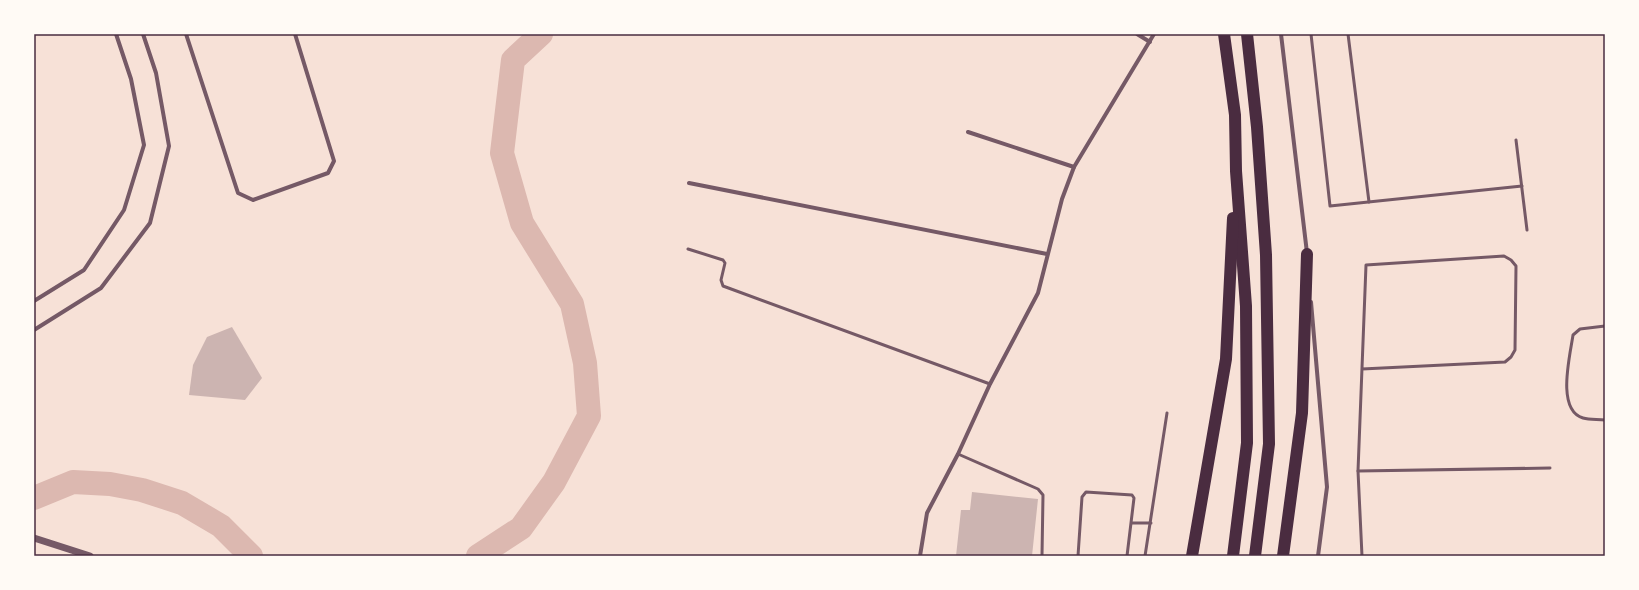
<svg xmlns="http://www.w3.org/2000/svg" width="1639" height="590" viewBox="0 0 1639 590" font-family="Inter,sans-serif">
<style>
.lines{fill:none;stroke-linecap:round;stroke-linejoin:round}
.river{stroke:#dcb8b0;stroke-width:24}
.building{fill:#ccb4b1}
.service{stroke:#755966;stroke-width:3}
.minor{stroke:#755966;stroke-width:4}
.tertiary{stroke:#755966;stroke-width:7}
.motorway{stroke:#4a2c40;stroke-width:12}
.neatline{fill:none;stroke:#4a2c40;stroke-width:1.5}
</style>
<rect width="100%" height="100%" fill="#f7e1d7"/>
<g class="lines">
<g class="river">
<path d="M34,498l39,-16 37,2 32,6 40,13 39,23 30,30"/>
<path d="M478,556l43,-28 33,-46 35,-66 -4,-53 -13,-59 -50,-81 -20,-70 11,-93 28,-26"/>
</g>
</g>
<g class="building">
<path d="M232,327l30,51 -17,22 -56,-5 4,-30 14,-28z"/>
<path d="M972,492l66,7 -6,57h-76l5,-46h9z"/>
</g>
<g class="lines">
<g class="service">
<path d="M1311,34l19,172 192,-20"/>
<path d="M1348,34l21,168"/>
<path d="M1516,140l11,90"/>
<path d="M688,249l35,11 2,3 -4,17 2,6 267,98"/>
<path d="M1605,326l-25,3 -7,6c-3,21 -17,75 10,83 7,2 15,1 22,2"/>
<path d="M958,454l80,35 5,6 -1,61"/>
<path d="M1358,471l192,-3"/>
<path d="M1132,523h19"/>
<path d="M1078,556l4,-59 4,-5 46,3 2,3 -7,58"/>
<path d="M1145,556l22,-143"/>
<path d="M1362,556l-4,-85 8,-206 138,-9 7,4 5,6 -1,84 -4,7 -6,5 -143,7"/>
</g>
<g class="minor">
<path d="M186,34l52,159 15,7 75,-27 6,-12 -39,-127"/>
<path d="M1137,34l13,8"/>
<path d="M1281,34l26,219"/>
<path d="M968,132l106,35"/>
<path d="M689,183l358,71"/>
<path d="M34,301l50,-31 40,-60 20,-65 -13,-66 -15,-45"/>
<path d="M1311,302l16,185 -9,69"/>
<path d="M34,330l67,-42 49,-65 19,-77 -13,-73 -13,-39"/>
<path d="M920,556l7,-43 31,-59 32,-70 48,-91 24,-94 12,-32 80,-133"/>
</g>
<path class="tertiary" d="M34,538l56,18"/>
<g class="motorway">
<path d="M1224,34l11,81 1,56 10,135 1,137 -14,113"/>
<path d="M1247,34l10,93 9,128 3,189 -14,112"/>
<path d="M1192,556l34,-197 7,-141"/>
<path d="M1283,556l19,-143 5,-159"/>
</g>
</g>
<rect width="1639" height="590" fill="none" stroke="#fffaf5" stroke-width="70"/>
<rect x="35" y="35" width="1569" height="520" class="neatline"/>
</svg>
